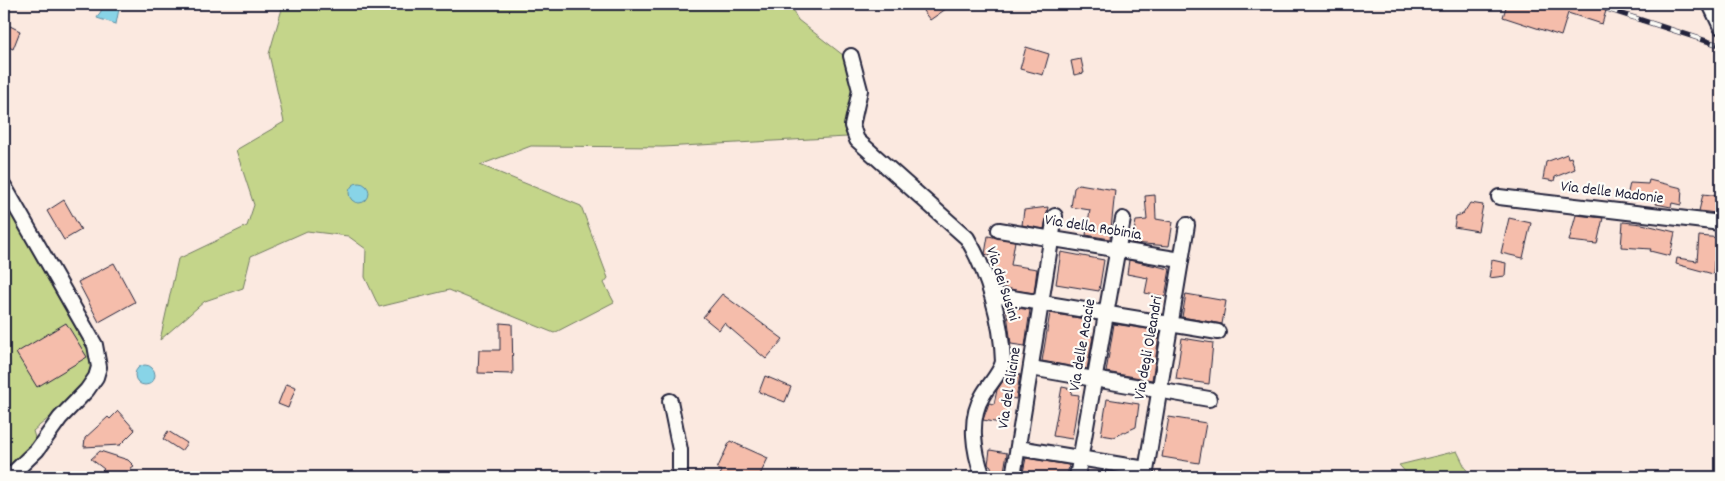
<svg xmlns="http://www.w3.org/2000/svg" width="1725" height="481" viewBox="0 0 1725 481" font-family="Dekko,sans-serif">
<style>
.green{fill:#c4d58a;stroke:#737c62}
.water{fill:#88d4e7;stroke:#5f8da2}
.building{fill:#f5bdab;stroke:#22223b}
.lines{fill:none;stroke-linecap:round;stroke-linejoin:round}
.minor-casing{stroke:#22223b;stroke-width:18}
.minor{stroke:#fdfcf7;stroke-width:14}
.rail-casing{stroke:#22223b;stroke-width:5.5}
.rail{stroke:#fdfcf7;stroke-width:4;stroke-dasharray:11;stroke-linecap:butt}
.labels{text-anchor:middle;dominant-baseline:central;stroke-width:4.5;stroke-linejoin:round;paint-order:stroke}
.street-label{font-size:16px;fill:#22223b;stroke:#fdfcf7}
</style>
<rect width="100%" height="100%" fill="#fbe9e0"/>
<filter id="ink" filterUnits="userSpaceOnUse"><feTurbulence type="fractalNoise" baseFrequency=".02" numOctaves="2"/><feDisplacementMap in="SourceGraphic" scale="10" xChannelSelector="R" yChannelSelector="G"/><feConvolveMatrix kernelMatrix="1 2 1 2 8 2 1 2 1" color-interpolation-filters="sRGB"/></filter>
<g filter="url(#ink)">
<g class="green">
<path d="M274,4h520v9l4,7 50,39 7,42 -8,36 -184,10 -132,-1 -51,19 101,41 27,72 -4,5 10,19 -60,31 -105,-43 -70,17 -14,-30 1,-28 -18,-13 -41,-5 -56,25 -8,32 -38,13 -45,39 18,-81 69,-33 7,-21 -18,-55 48,-28 -15,-68 13,-45z"/>
<path d="M4,202l88,155c0,33 -36,54 -59,74l3,10 -6,9 -26,23z"/>
<path d="M1457,451l13,26h-60l-11,-12z"/>
</g>
<g class="water">
<path d="M105,4h15l-4,20 -19,-6z"/>
<circle cx="359" cy="193" r="10"/>
<circle cx="145" cy="375" r="10"/>
</g>
<g class="building">
<path d="M933,4h20l-23,16 -7,-9z"/>
<path d="M1507,4h101l-6,20 -34,-11 -7,23 -58,-19z"/>
<path d="M10,26l10,5 -7,18 -9,-4z"/>
<path d="M1026,47l23,7 -6,21 -23,-6z"/>
<path d="M1081,59l3,14 -10,2 -3,-14z"/>
<path d="M1567,154l1,4 3,-1 4,12 -20,8 -1,4 -11,-2 3,-17z"/>
<path d="M1649,180l33,8 -1,17 -9,-2 -1,4 -15,-3 1,-5 -30,-2 3,-14 18,1z"/>
<path d="M1079,184l36,6 -5,49 -24,-4 4,-25 -19,-3 3,-19z"/>
<path d="M1703,194l17,2 -4,17 -17,-2z"/>
<path d="M1155,195l1,24 17,3 -4,24 -37,-3 4,-22 11,-1 -2,-24z"/>
<path d="M64,200l17,30 -17,10 -17,-29z"/>
<path d="M1470,203l13,2 -5,26 -24,-4 2,-11 7,-2z"/>
<path d="M1048,207l-4,22 -22,-4 2,-15z"/>
<path d="M1576,215l27,3 -6,26 -28,-3z"/>
<path d="M1509,218l22,5 -8,35 -22,-5z"/>
<path d="M1623,222l19,2 33,8 -5,24 -20,-5 1,-2 -30,-2z"/>
<path d="M988,236l27,5 -4,24 26,4 -3,24 -36,-5 -8,-23 1,-9 -6,-2z"/>
<path d="M1699,236l22,2v24l-7,-1 -1,13 -37,-10 1,-6 20,3z"/>
<path d="M1061,252l43,8 -5,31 -43,-7z"/>
<path d="M1129,260l41,9 -5,28 -20,-4 3,-15 -21,-4z"/>
<path d="M1492,260l14,3 -1,13 -16,2z"/>
<path d="M114,263l21,39 -36,20 -21,-40z"/>
<path d="M722,294l61,45 -17,20 -42,-36 -5,7 -16,-13z"/>
<path d="M1186,294l40,7 -4,23 -40,-7z"/>
<path d="M1006,306l24,4 -5,36 -14,-2z"/>
<path d="M1050,313l40,7 -2,16h5l-6,33 -45,-8z"/>
<path d="M66,323l21,34 -50,30 -21,-34z"/>
<path d="M500,323l12,1 1,50 -35,-1 1,-23h21z"/>
<path d="M1114,324l46,7 -8,49 -46,-8z"/>
<path d="M1182,338l31,5 -4,41 -33,-5z"/>
<path d="M1009,372l11,2 -4,25 -6,-1 -4,26 -23,-4 6,-17 5,1 3,-14z"/>
<path d="M765,376l26,11 -6,15 -26,-10z"/>
<path d="M286,384l10,3 -8,21 -10,-4z"/>
<path d="M1062,387l10,2 -1,5 8,1 -7,44 -19,-3z"/>
<path d="M1107,399l32,5 -3,23 -22,10 -13,-2z"/>
<path d="M118,411l17,19 -15,15 -36,2 1,-9 23,-21 2,2z"/>
<path d="M1169,417l37,6 -7,40 -37,-6z"/>
<path d="M168,431l19,12 -6,8 -18,-12z"/>
<path d="M730,441l38,17 -9,19h-40l3,-6 -5,-2z"/>
<path d="M990,450l17,3 -4,24h-11l-1,-11 -3,-2z"/>
<path d="M100,451l28,9 6,6 -3,2 -1,9h-34l8,-8 -13,-10z"/>
<path d="M1026,458l43,7 -2,12h-45z"/>
</g>
<g class="lines">
<defs>
<g id="minor">
<path d="M1710,4l11,23"/>
<path d="M851,56l9,34 -8,36 5,14 110,98c21,35 35,83 36,124 -3,12 -14,22 -20,33 -15,24 -9,57 0,82"/>
<path d="M4,186l91,159 4,22 -3,10 -9,13 -27,28 -23,32 -28,27"/>
<path d="M1499,197l222,26"/>
<path d="M999,230l182,30"/>
<path d="M1000,296l218,36"/>
<path d="M1031,368l178,31"/>
<path d="M670,401l10,49v27"/>
<path d="M1018,448l128,21"/>
<path d="M1013,477l42,-261"/>
<path d="M1077,477l46,-258"/>
<path d="M1145,477l42,-252"/>
</g>
</defs>
<use href="#minor" class="minor-casing"/>
<use href="#minor" class="minor"/>
<defs>
<path id="rail" d="M1607,9l109,35"/>
</defs>
<use href="#rail" class="rail-casing"/>
<use href="#rail" class="rail"/>
</g>
</g>
<g class="labels">
<g class="street-label">
<text transform="translate(1612 193) rotate(7)">Via delle Madonie</text>
<text transform="translate(1093 228) rotate(9)">Via della Robinia</text>
<text transform="translate(1002 284) rotate(72)">Via dei Susini</text>
<text transform="translate(1083 345) rotate(-80)">Via delle Acacie</text>
<text transform="translate(1149 348) rotate(-80)">Via degli Oleandri</text>
<text transform="translate(1010 388) rotate(-81)">Via del Glicine</text>
</g>
</g>
<rect width="1725" height="481" fill="none" stroke="#fdfcf7" stroke-width="20"/>
<rect x="10" y="10" width="1705" height="461" fill="none" stroke="#22223b" stroke-width="2" filter="url(#ink)"/>
</svg>
